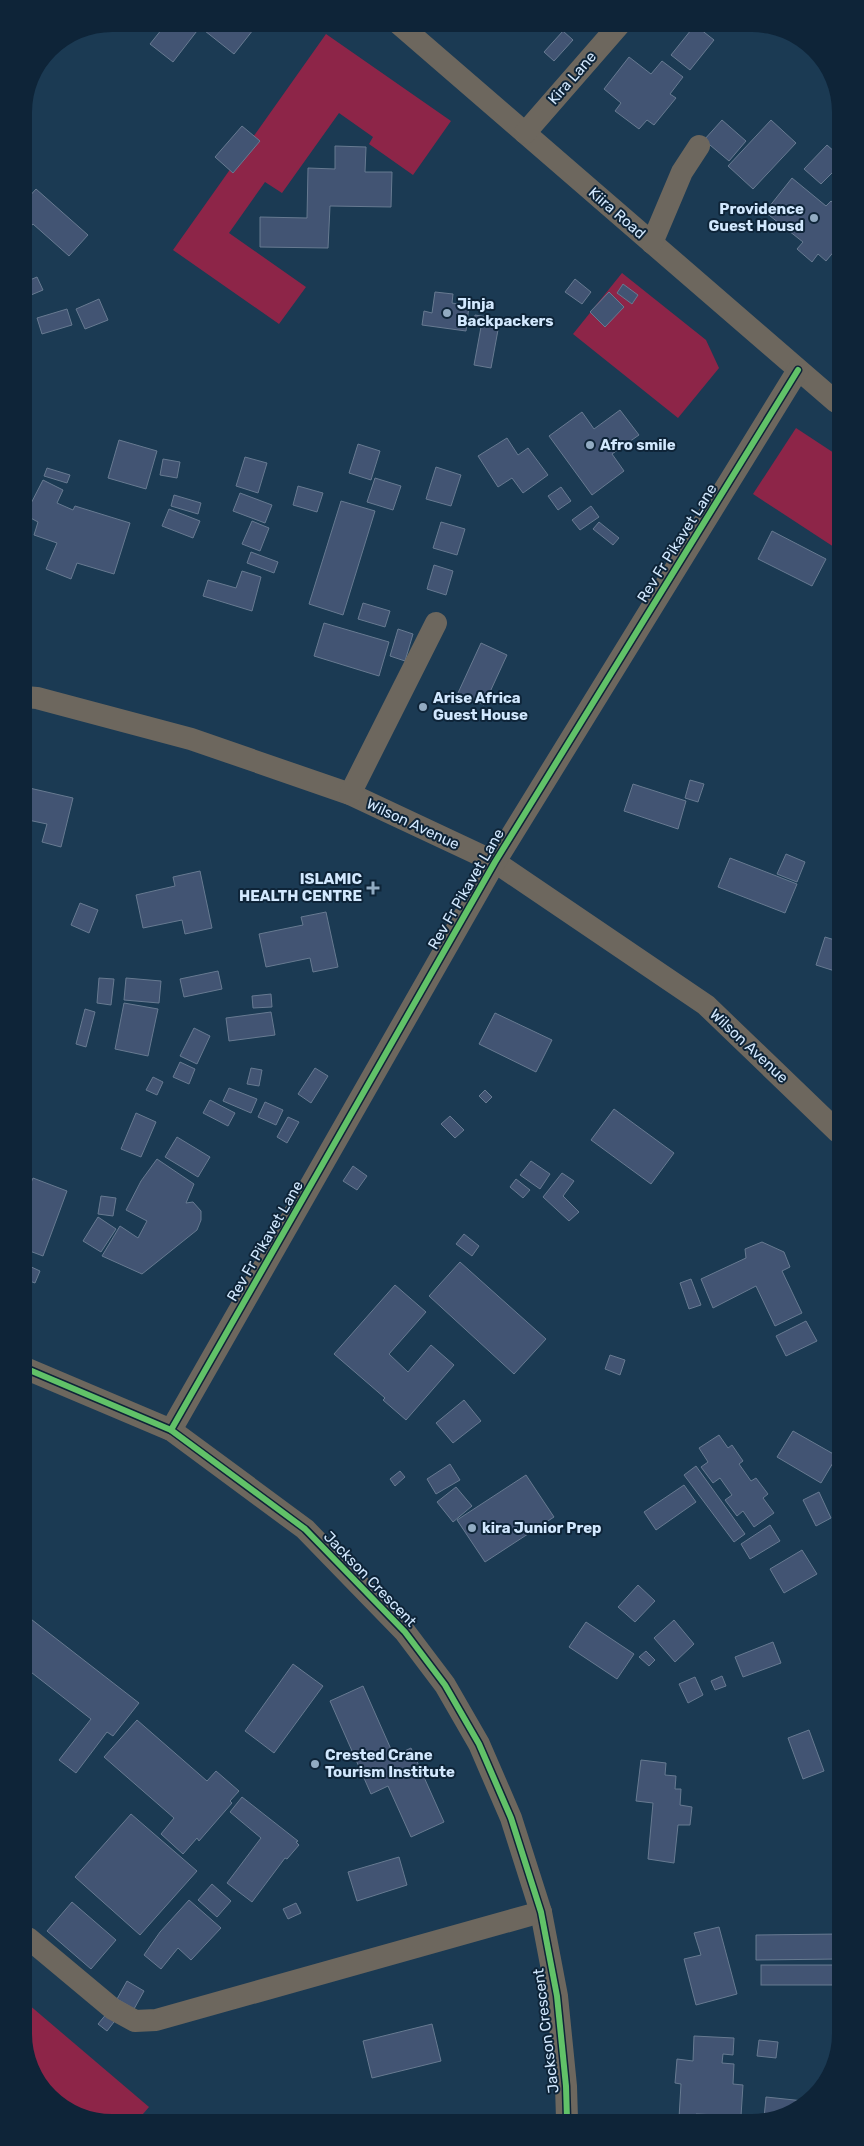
<svg xmlns="http://www.w3.org/2000/svg" width="864" height="2146" viewBox="0 0 864 2146" font-family="Rubik,sans-serif">
<style>
.green{fill:#8d2548}
.building{fill:#425473;stroke:#677a91}
.lines{fill:none;stroke-linecap:round;stroke-linejoin:round}
.minor{stroke:#6d675e;stroke-width:22}
.cycleway-casing{stroke:#0e2438;stroke-width:9}
.cycleway{stroke:#61c268;stroke-width:6}
.poi-dot{fill:#92abc2;stroke:#0e2438;stroke-width:2}
.labels{text-anchor:middle;dominant-baseline:central;stroke-width:4;stroke-linejoin:round;paint-order:stroke}
.street-label{font-size:15px;fill:#d2e8fe;stroke:#0e2438}
.poi-label{font-size:15px;font-weight:bold;fill:#d2e8fe;stroke:#0e2438;text-anchor:start}
</style>
<rect width="100%" height="100%" fill="#1b3a53"/>
<g class="green">
<path d="M326,34l125,87 -38,54 -44,-31 4,-7 -34,-24 -57,80 -17,-11 -36,51 77,54 -27,37 -106,-74z"/>
<path d="M622,273l84,67 13,28 -41,50 -105,-84z"/>
<path d="M796,428l41,27v94l-84,-55z"/>
<path d="M28,2004l121,103 -13,15h-30l-48,-18 -30,-42z"/>
</g>
<g class="building">
<path d="M166,24h79l8,6 -19,24 -34,-27 -27,35 -23,-18z"/>
<path d="M514,24h12l-5,6z"/>
<path d="M695,25l19,15 -24,30 -19,-15z"/>
<path d="M563,31l10,9 -19,21 -10,-9z"/>
<path d="M629,57l22,17 11,-13 21,16 -13,17 6,4 -22,27 -7,-5 -8,9 -24,-18 6,-8 -17,-14z"/>
<path d="M722,120l24,21 -17,20 -25,-21z"/>
<path d="M771,120l25,23 -43,46 -25,-23z"/>
<path d="M242,126l18,15 -27,32 -18,-16z"/>
<path d="M827,145l9,8v16l-15,15 -17,-15z"/>
<path d="M335,146l31,1 -1,25h27l-1,35 -61,-1 -2,42 -68,-1v-30l47,1 1,-50 27,1z"/>
<path d="M792,178l34,28 5,-5 5,4v44l-10,12 -8,-7 -6,8 -15,-13 6,-7 -38,-30z"/>
<path d="M36,189l52,46 -19,21 -36,-32 -9,10v-38l3,3z"/>
<path d="M37,277l6,13 -12,5 -6,-13z"/>
<path d="M575,279l16,13 -9,12 -17,-12z"/>
<path d="M623,284l15,11 -6,9 -15,-11z"/>
<path d="M435,292l18,2 -1,9 17,3 -3,25 -44,-6 2,-14 8,2z"/>
<path d="M609,292l15,15 -19,20 -15,-15z"/>
<path d="M99,299l9,21 -23,9 -9,-20z"/>
<path d="M67,309l5,16 -30,9 -5,-16z"/>
<path d="M475,315l25,4 -9,49 -17,-3 7,-38 -8,-1z"/>
<path d="M620,410l19,25 -27,19 12,17 -32,24 -43,-59 33,-24 12,17z"/>
<path d="M507,438l11,17 10,-7 20,27 -25,18 -11,-15 -14,9 -20,-31z"/>
<path d="M119,440l38,11 -11,38 -38,-11z"/>
<path d="M358,444l22,7 -9,29 -22,-7z"/>
<path d="M245,457l22,6 -9,30 -22,-7z"/>
<path d="M163,459l17,3 -3,16 -17,-3z"/>
<path d="M436,467l25,8 -10,31 -25,-7z"/>
<path d="M47,468l23,7 -3,8 -23,-7z"/>
<path d="M375,478l26,8 -8,24 -26,-8z"/>
<path d="M43,480l20,10 -6,13 16,7 2,-4 55,17 -16,51 -37,-11 -6,16 -25,-10 11,-26 -23,-8 4,-13 -13,-7z"/>
<path d="M298,486l25,7 -6,19 -24,-7z"/>
<path d="M561,487l10,14 -13,9 -10,-14z"/>
<path d="M240,493l32,12 -7,18 -32,-12z"/>
<path d="M174,495l27,8 -3,11 -27,-8z"/>
<path d="M341,501l34,10 -32,104 -34,-11z"/>
<path d="M591,506l8,11 -19,13 -8,-10z"/>
<path d="M169,509l31,12 -7,17 -31,-12z"/>
<path d="M252,521l17,7 -9,23 -18,-7z"/>
<path d="M441,522l24,7 -8,26 -24,-7z"/>
<path d="M599,522l20,16 -6,7 -20,-16z"/>
<path d="M772,531l54,28 -14,27 -54,-27z"/>
<path d="M251,552l27,10 -4,11 -27,-10z"/>
<path d="M434,565l19,6 -7,24 -19,-6z"/>
<path d="M242,571l19,6 -9,34 -49,-15 5,-16 28,8z"/>
<path d="M363,603l27,8 -5,16 -27,-8z"/>
<path d="M324,623l65,19 -10,34 -65,-20z"/>
<path d="M398,629l15,5 -8,27 -15,-5z"/>
<path d="M481,643l26,12 -23,50 -26,-12z"/>
<path d="M690,780l14,4 -6,18 -13,-4z"/>
<path d="M633,784l53,17 -8,28 -54,-18z"/>
<path d="M25,787l48,11 -12,49 -19,-5 5,-18 -19,-4 -2,8z"/>
<path d="M786,854l19,8 -8,20 -20,-8z"/>
<path d="M730,858l67,26 -12,29 -67,-26z"/>
<path d="M200,871l12,57 -27,6 -3,-14 -39,8 -7,-33 39,-9 -2,-9z"/>
<path d="M80,903l18,7 -9,23 -18,-8z"/>
<path d="M326,912l12,55 -25,5 -3,-14 -44,9 -7,-33 44,-9 -2,-8z"/>
<path d="M825,937l13,4v31l-22,-7z"/>
<path d="M218,971l4,18 -38,8 -4,-18z"/>
<path d="M99,978l15,1 -3,26 -14,-2z"/>
<path d="M126,978l35,3 -2,22 -35,-3z"/>
<path d="M271,994l1,13 -19,1 -1,-12z"/>
<path d="M124,1003l34,6 -10,47 -33,-7z"/>
<path d="M85,1009l10,3 -9,35 -10,-3z"/>
<path d="M271,1012l4,23 -46,6 -3,-23z"/>
<path d="M495,1013l57,27 -16,32 -57,-28z"/>
<path d="M194,1028l16,8 -13,28 -17,-8z"/>
<path d="M180,1062l15,7 -6,15 -16,-7z"/>
<path d="M251,1068l11,2 -3,16 -12,-2z"/>
<path d="M315,1068l13,8 -17,27 -13,-9z"/>
<path d="M153,1077l10,5 -6,13 -11,-5z"/>
<path d="M229,1088l28,11 -6,14 -28,-12z"/>
<path d="M485,1090l7,7 -6,6 -7,-7z"/>
<path d="M210,1100l25,13 -7,13 -25,-13z"/>
<path d="M265,1102l18,8 -7,15 -18,-8z"/>
<path d="M614,1109l60,44 -23,31 -60,-44z"/>
<path d="M136,1113l20,9 -15,35 -20,-8z"/>
<path d="M450,1116l14,14 -9,8 -14,-14z"/>
<path d="M288,1117l11,5 -12,21 -10,-6z"/>
<path d="M177,1137l33,20 -12,20 -33,-20z"/>
<path d="M157,1159l37,25 -8,19 7,-1 8,9v9l-4,10 -55,44 -40,-18 18,-30 18,12 9,-17 -21,-11 15,-29z"/>
<path d="M531,1161l19,13 -10,15 -20,-14z"/>
<path d="M353,1166l14,10 -10,14 -14,-9z"/>
<path d="M562,1173l12,8 -11,15 16,16 -10,9 -26,-24z"/>
<path d="M33,1178l34,13 -24,65 -16,-6 -1,-55z"/>
<path d="M516,1179l14,11 -7,8 -13,-11z"/>
<path d="M101,1196l15,2 -3,18 -15,-2z"/>
<path d="M98,1217l18,12 -15,23 -18,-11z"/>
<path d="M464,1234l15,12 -7,10 -16,-12z"/>
<path d="M762,1242l22,10 6,15 -8,4 20,42 -27,13 -19,-40 -43,22 -12,-29 45,-21 -1,-9z"/>
<path d="M460,1262l86,77 -32,35 -85,-78z"/>
<path d="M27,1265l13,6 -5,12 -8,-3z"/>
<path d="M691,1279l10,26 -12,4 -9,-26z"/>
<path d="M395,1285l31,27 -37,42 19,18 23,-27 23,20 -48,55 -23,-20 2,-2 -51,-44z"/>
<path d="M806,1321l11,20 -31,15 -10,-20z"/>
<path d="M610,1355l15,5 -5,15 -15,-6z"/>
<path d="M464,1400l17,21 -28,22 -17,-20z"/>
<path d="M793,1431l44,25 -16,27 -44,-26z"/>
<path d="M719,1435l9,13 4,-3 11,16 -4,3 12,17 5,-3 12,16 -5,4 11,15 -20,14 -11,-16 -6,5 -12,-16 7,-5 -12,-17 -7,5 -12,-16 7,-5 -9,-14z"/>
<path d="M450,1464l10,16 -24,14 -9,-15z"/>
<path d="M696,1466l49,68 -11,8 -50,-67z"/>
<path d="M400,1471l5,6 -10,9 -5,-7z"/>
<path d="M526,1475l28,42 -69,45 -28,-42z"/>
<path d="M684,1485l12,17 -40,28 -12,-18z"/>
<path d="M456,1487l16,19 -19,16 -16,-20z"/>
<path d="M819,1492l12,26 -15,8 -13,-26z"/>
<path d="M770,1525l10,16 -30,18 -9,-15z"/>
<path d="M802,1550l15,24 -33,19 -14,-24z"/>
<path d="M638,1585l17,16 -20,21 -17,-15z"/>
<path d="M27,1616l112,87 -26,33 -6,-4 -31,41 -17,-13 32,-41 -64,-50z"/>
<path d="M674,1620l20,24 -19,18 -21,-24z"/>
<path d="M586,1622l48,32 -17,25 -48,-32z"/>
<path d="M773,1642l8,21 -38,14 -8,-20z"/>
<path d="M646,1651l9,9 -6,6 -10,-9z"/>
<path d="M293,1664l30,22 -49,67 -29,-22z"/>
<path d="M722,1676l4,10 -11,4 -4,-9z"/>
<path d="M695,1677l8,18 -15,8 -9,-19z"/>
<path d="M363,1686l31,70 17,-8 33,74 -33,15 -23,-51 -17,8 -41,-93z"/>
<path d="M137,1720l70,61 9,-10 23,20 -9,10 2,2 -33,38 -2,-3 -14,16 -22,-20 13,-16 -70,-61z"/>
<path d="M809,1730l15,41 -21,8 -15,-41z"/>
<path d="M641,1760l25,3 -1,12 11,1 -1,13h6l-1,16 12,2 -2,18h-12l-4,38 -26,-4 5,-56 -17,-2z"/>
<path d="M242,1797l56,44 -2,1 3,3 -12,14 -2,-1 -33,44 -25,-19 34,-45 -31,-26z"/>
<path d="M131,1814l66,57 -57,64 -65,-58z"/>
<path d="M399,1857l8,28 -50,16 -9,-29z"/>
<path d="M212,1884l19,17 -14,16 -19,-17z"/>
<path d="M189,1900l32,28 -30,32 -13,-12 -17,21 -17,-14 16,-23z"/>
<path d="M72,1902l44,38 -25,29 -44,-38z"/>
<path d="M296,1903l5,10 -13,6 -5,-10z"/>
<path d="M719,1927l18,67 -41,11 -12,-46 17,-4 -7,-22z"/>
<path d="M840,1934v25l-84,1v-25z"/>
<rect x="761" y="1965" width="79" height="20"/>
<path d="M127,1981l17,10 -10,18 -17,-10z"/>
<path d="M108,2012l9,6 -10,13 -9,-7z"/>
<path d="M432,2024l9,37 -69,17 -9,-37z"/>
<path d="M694,2036l40,2 -1,17 -10,-1 -1,9 12,1 -1,20 10,1 -2,31 -45,-2v4h-17l2,-34 -6,-1 2,-24 16,2z"/>
<path d="M759,2040l19,2 -2,16 -19,-2z"/>
<path d="M766,2097l38,4 -24,17h-16z"/>
</g>
<g class="lines">
<g class="minor">
<path d="M399,24l437,378"/>
<path d="M525,133l95,-109"/>
<path d="M652,243l30,-71 17,-26"/>
<path d="M25,697l12,1 154,41 159,55 145,68 211,143 132,127"/>
<path d="M350,794l86,-171"/>
<path d="M27,1369l144,61 134,99 100,103 40,53 34,59 32,74 30,94 16,84 9,90 1,33"/>
<path d="M171,1430l324,-568 303,-492"/>
<path d="M28,1938l85,71 22,12 21,-1 385,-108"/>
</g>
<defs>
<g id="cycleway">
<path d="M27,1369l144,61 134,99 100,103 40,53 34,59 32,74 30,94 16,84 9,90 1,33"/>
<path d="M171,1430l324,-568 303,-492"/>
</g>
</defs>
<use href="#cycleway" class="cycleway-casing"/>
<use href="#cycleway" class="cycleway"/>
</g>
<g class="poi-dot">
<circle cx="814" cy="218" r="5"/>
<circle cx="447" cy="313" r="5"/>
<circle cx="590" cy="445" r="5"/>
<circle cx="423" cy="707" r="5"/>
<path d="M370.5 880.5h5v5h5v5h-5v5h-5v-5h-5v-5h5z"/>
<circle cx="472" cy="1528" r="5"/>
<circle cx="315" cy="1764" r="5"/>
</g>
<g class="labels">
<g class="street-label">
<text transform="translate(572 78) rotate(-49)">Kira Lane</text>
<text transform="translate(617 213) rotate(41)">Kiira Road</text>
<text transform="translate(677 543) rotate(-58)">Rev Fr Pikavet Lane</text>
<text transform="translate(413 824) rotate(25)">Wilson Avenue</text>
<text transform="translate(466 889) rotate(-60)">Rev Fr Pikavet Lane</text>
<text transform="translate(749 1046) rotate(43)">Wilson Avenue</text>
<text transform="translate(265 1241) rotate(-60)">Rev Fr Pikavet Lane</text>
<text transform="translate(370 1579) rotate(46)">Jackson Crescent</text>
<text transform="translate(546 2031) rotate(-97)">Jackson Crescent</text>
</g>
<g class="poi-label">
<text x="804" y="209" text-anchor="end">Providence<tspan x="804" dy="17">Guest Housd</tspan></text>
<text x="457" y="304">Jinja<tspan x="457" dy="17">Backpackers</tspan></text>
<text x="600" y="445">Afro smile</text>
<text x="433" y="698">Arise Africa<tspan x="433" dy="17">Guest House</tspan></text>
<text x="362" y="879" text-anchor="end">ISLAMIC<tspan x="362" dy="17">HEALTH CENTRE</tspan></text>
<text x="482" y="1528">kira Junior Prep</text>
<text x="325" y="1755">Crested Crane<tspan x="325" dy="17">Tourism Institute</tspan></text>
</g>
</g>
<path d="M0 0H864V2146H0ZM112 32H752A80 80 0 0 1 832 112V2034A80 80 0 0 1 752 2114H112A80 80 0 0 1 32 2034V112A80 80 0 0 1 112 32Z" fill="#0e2438" fill-rule="evenodd"/>
</svg>
